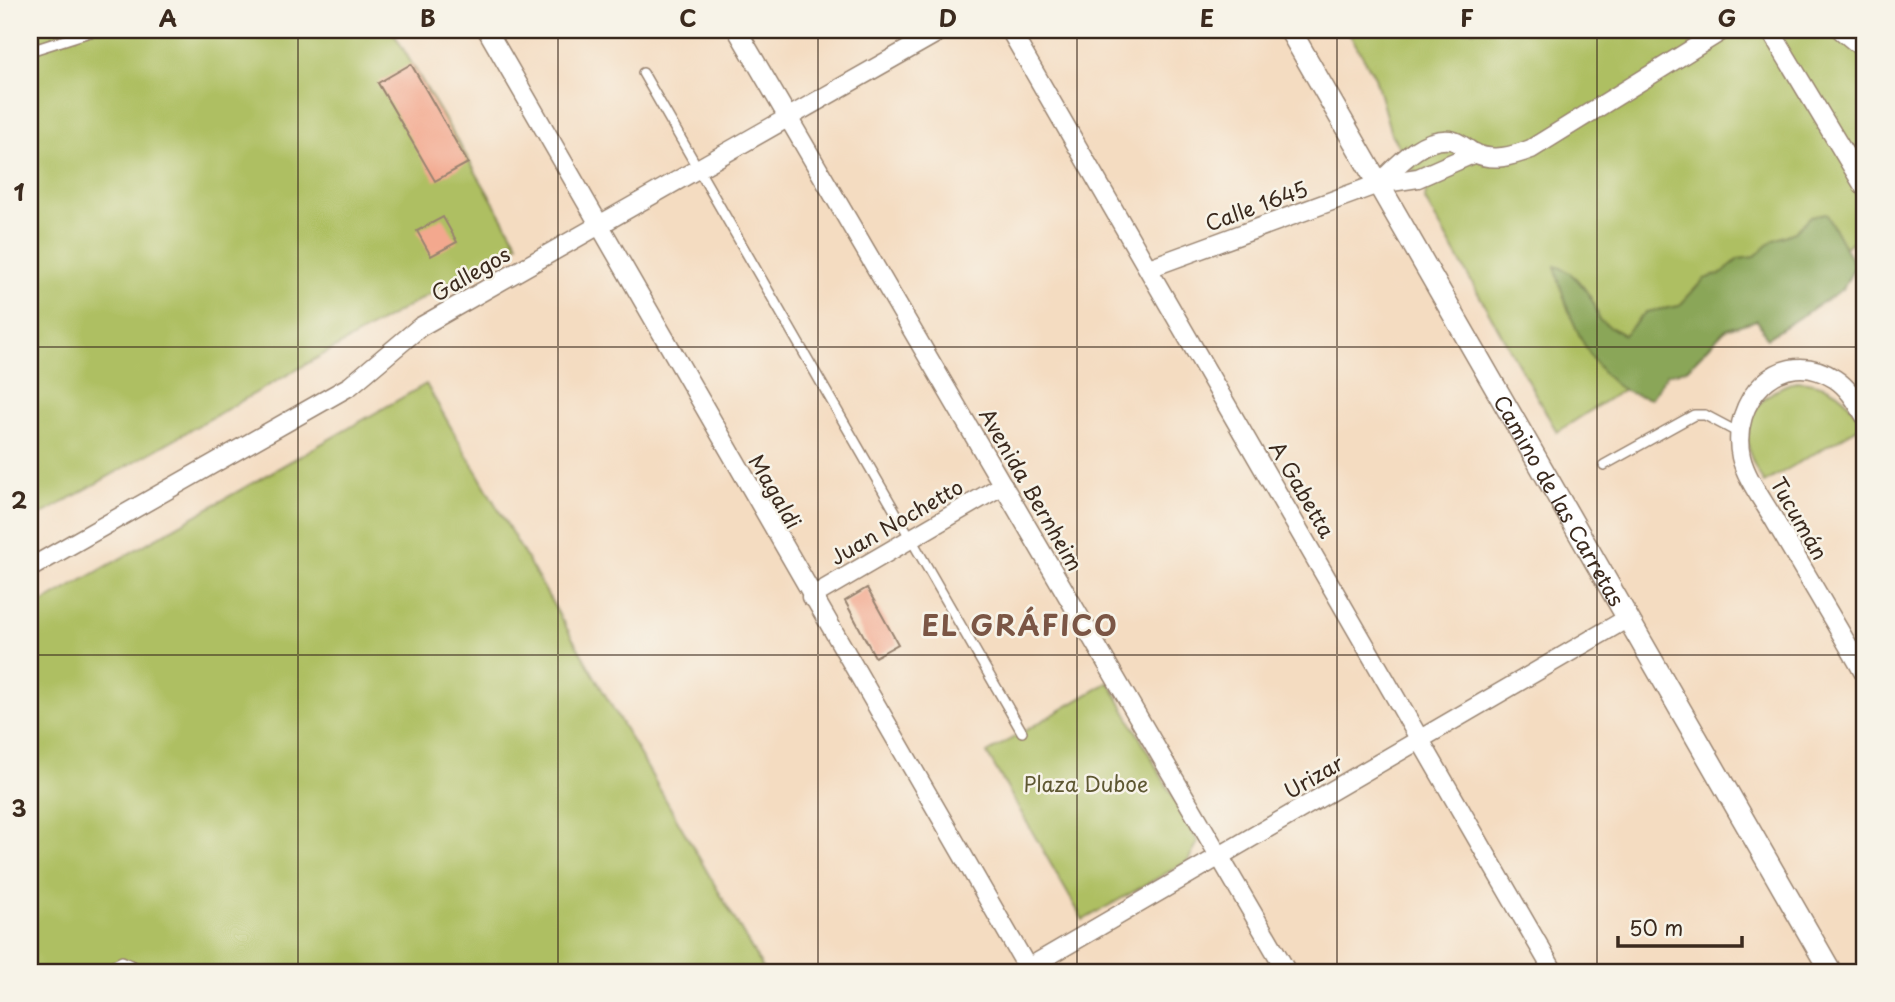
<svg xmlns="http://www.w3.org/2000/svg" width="1895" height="1002" viewBox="0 0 1895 1002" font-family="'Playpen Sans',sans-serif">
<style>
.green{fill:#aebf62;stroke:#747440;stroke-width:2}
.forest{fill:#8aa658;stroke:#62683b;stroke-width:2}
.building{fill:#f3a88e}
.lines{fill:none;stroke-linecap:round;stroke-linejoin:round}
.service-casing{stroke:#988370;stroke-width:12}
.minor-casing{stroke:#988370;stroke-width:21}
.tertiary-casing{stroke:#988370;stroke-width:24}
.service{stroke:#fff;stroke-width:9}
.minor{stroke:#fff;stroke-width:18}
.tertiary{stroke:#fff;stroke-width:21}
.grid{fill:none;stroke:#3b2a1e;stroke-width:2;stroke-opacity:0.55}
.labels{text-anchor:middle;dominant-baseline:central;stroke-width:5;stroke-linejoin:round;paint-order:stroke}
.street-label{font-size:21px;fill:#3b2a1e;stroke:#f7f3e8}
.park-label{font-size:21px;fill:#5e5732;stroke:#f7f3e8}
.district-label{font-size:28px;font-weight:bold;letter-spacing:2px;fill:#7b5645;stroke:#f7f3e8}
.neatline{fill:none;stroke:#3b2a1e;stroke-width:2.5}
.grid-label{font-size:23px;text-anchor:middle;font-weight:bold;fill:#3b2a1e}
</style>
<rect width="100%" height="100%" fill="#f7f3e8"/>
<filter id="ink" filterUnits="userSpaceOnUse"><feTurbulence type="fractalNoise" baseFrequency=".0143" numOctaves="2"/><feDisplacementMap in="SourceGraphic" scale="14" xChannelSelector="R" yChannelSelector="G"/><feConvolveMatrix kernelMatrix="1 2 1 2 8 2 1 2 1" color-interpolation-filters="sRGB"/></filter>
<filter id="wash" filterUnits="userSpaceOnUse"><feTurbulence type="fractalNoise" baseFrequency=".00686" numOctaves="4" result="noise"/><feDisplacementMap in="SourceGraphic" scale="28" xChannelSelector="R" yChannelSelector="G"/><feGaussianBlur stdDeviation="1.57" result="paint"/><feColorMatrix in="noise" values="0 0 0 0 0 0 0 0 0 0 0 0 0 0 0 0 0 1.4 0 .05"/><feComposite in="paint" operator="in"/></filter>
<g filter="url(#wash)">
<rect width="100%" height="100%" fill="#f4dcc1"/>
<g class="green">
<path d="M30,30h362l126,214 -488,277z"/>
<path d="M1347,30h518v204l-308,198 -132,-232 1,-10 -35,-56 -16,-57z"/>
<path d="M1796,381c34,1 51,14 67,44l-99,58c-29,-45 -20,-84 32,-102z"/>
<path d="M426,384l339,588h-735v-362z"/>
<path d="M1109,682l89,160 -10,19 -105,59 -96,-167z"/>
</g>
<path class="forest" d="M1826,213l29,53 -12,23 -76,49 -10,-18 -31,9 -39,40 -20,5 -16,25c-8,-3 -19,-4 -27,-9 -36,-20 -60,-85 -69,-124 20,4 41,34 44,54l25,15 22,-23 33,-6 25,-27 19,-6 15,-14 16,-2 20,-17 21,-8 16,-16z"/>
<g id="blocks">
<g class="building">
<path d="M411,64l57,99 -33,18 -57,-98z"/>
<path d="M443,217l14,25 -26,14 -14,-25z"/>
<path d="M867,588l31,56 -23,13 -30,-56z"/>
</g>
</g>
</g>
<g filter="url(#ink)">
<use href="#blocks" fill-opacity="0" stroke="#988370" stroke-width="2"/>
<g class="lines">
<defs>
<g id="service">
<path d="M30,51l66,-21"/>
<path d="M643,73l379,659"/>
<path d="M1604,465l90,-50h11l34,18"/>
<path d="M100,972l22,-11 24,11"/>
</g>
<g id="minor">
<path d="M487,30l543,942"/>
<path d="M737,30l550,942"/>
<path d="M1010,30l544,942"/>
<path d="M1770,30l95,158"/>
<path d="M1841,30l24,20"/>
<path d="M1378,184c19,-18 43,-47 72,-44 9,1 16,9 24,13 19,9 39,3 57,-4l192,-119"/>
<path d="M1149,268l229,-84 40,-6 57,-25"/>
<path d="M1865,416c-8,-13 -16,-28 -30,-37 -55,-36 -106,23 -94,78 5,22 24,46 35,66 30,51 60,101 89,152"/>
<path d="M30,568l320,-182 70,-59 522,-297"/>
<path d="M811,597l192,-112"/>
<path d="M1021,972l607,-354"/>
</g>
<g id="tertiary">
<path id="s1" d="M1290,30l541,942"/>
</g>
</defs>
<use href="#service" class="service-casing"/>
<use href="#minor" class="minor-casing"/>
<use href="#tertiary" class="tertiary-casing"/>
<use href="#service" class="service"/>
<use href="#minor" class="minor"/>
<use href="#tertiary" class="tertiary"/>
</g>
</g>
<path class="grid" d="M298,30v942M558,30v942M818,30v942M1077,30v942M1337,30v942M1597,30v942M30,347h1835M30,655h1835"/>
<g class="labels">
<g class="street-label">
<text transform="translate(1256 205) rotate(-20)">Calle 1645</text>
<text transform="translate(470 273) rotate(-30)">Gallegos</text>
<text transform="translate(1032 489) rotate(60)">Avenida Bernheim</text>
<text transform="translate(1303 489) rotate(60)">A Gabetta</text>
<text transform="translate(776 491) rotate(60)">Magaldi</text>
<text stroke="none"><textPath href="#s1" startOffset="542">Camino de las Carretas</textPath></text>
<text transform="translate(1800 518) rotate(60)">Tucumán</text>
<text transform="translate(896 521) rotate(-30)">Juan Nochetto</text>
<text transform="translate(1313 776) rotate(-30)">Urizar</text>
</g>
<g class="park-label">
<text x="1086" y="783">Plaza Duboe</text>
</g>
<g class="district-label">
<text x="1020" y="624">EL GRÁFICO</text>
</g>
</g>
<rect width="1895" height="1002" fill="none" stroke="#f7f3e8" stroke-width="77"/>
<path d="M1618 936v10h124v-10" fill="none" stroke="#3b2a1e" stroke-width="3.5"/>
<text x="1629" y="936" font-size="21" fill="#3b2a1e" stroke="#f7f3e8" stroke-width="5" paint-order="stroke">50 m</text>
<rect x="38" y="38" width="1818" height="926" class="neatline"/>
<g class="grid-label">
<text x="168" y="27">A</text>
<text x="428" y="27">B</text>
<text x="688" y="27">C</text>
<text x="948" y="27">D</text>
<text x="1207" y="27">E</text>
<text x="1467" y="27">F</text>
<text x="1727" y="27">G</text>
<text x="19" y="201">1</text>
<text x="19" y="509">2</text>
<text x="19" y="817">3</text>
</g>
</svg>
